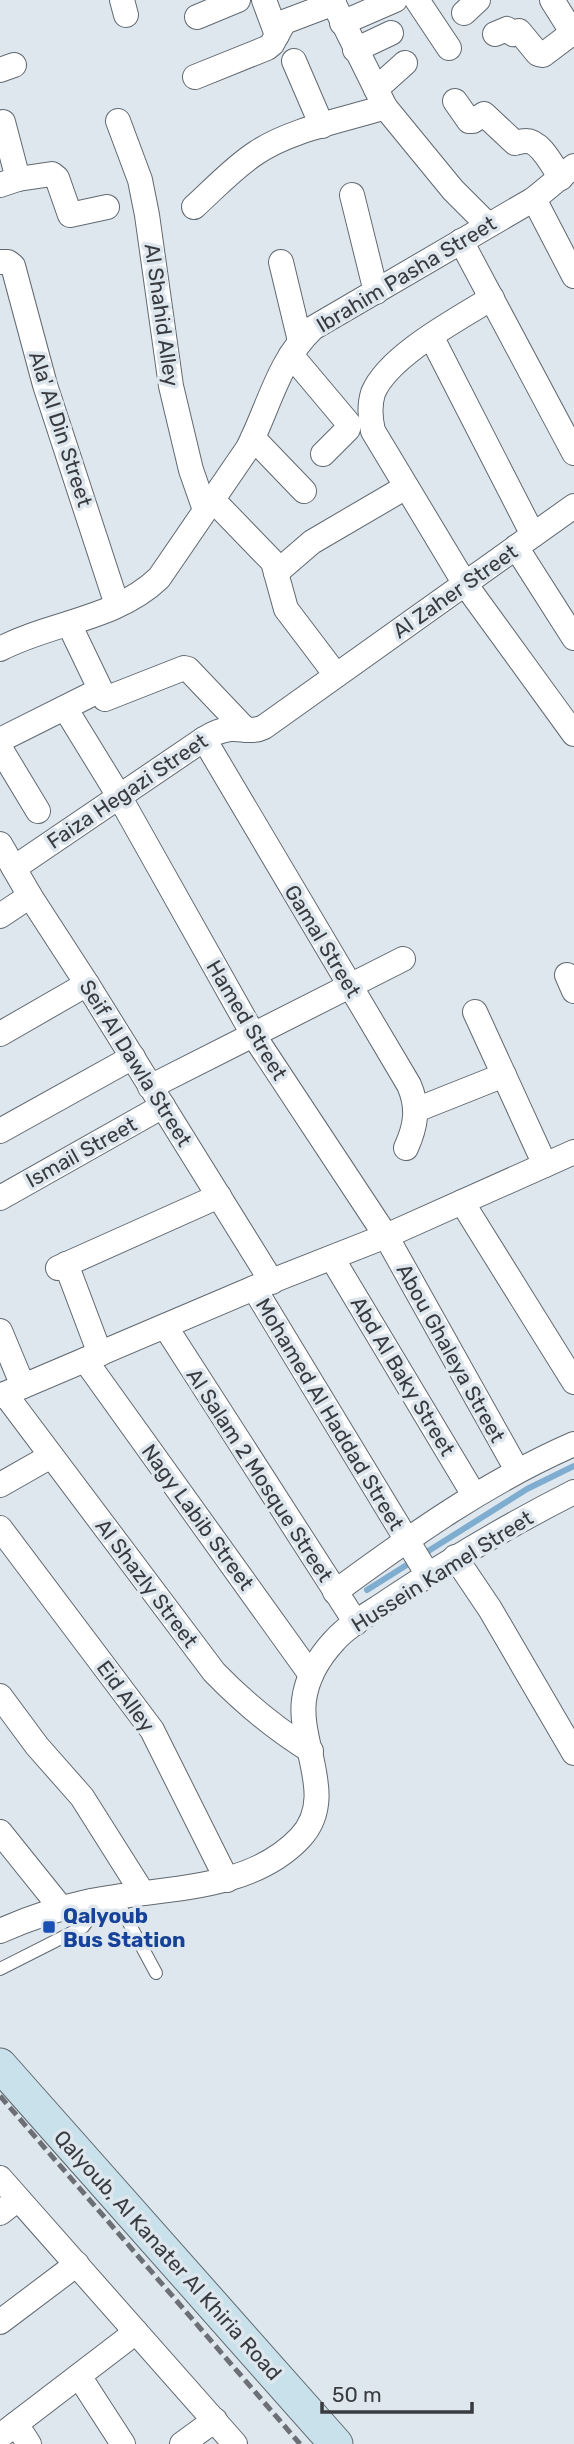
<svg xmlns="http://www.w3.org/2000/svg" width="574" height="2444" viewBox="0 0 574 2444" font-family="Rubik,sans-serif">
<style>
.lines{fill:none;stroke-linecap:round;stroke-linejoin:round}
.stream{stroke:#7eadcf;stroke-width:6}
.service-casing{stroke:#616970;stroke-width:14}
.minor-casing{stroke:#616970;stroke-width:26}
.secondary-casing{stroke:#616970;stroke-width:35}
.service{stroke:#fff;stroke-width:12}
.minor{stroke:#fff;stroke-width:24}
.secondary{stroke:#c9e1ea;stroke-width:33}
.rail{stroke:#6c7076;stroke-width:5;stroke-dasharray:10 5;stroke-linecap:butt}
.transit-dot{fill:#1a4fb4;stroke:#dee6ee;stroke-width:2.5}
.labels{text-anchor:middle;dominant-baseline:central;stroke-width:7;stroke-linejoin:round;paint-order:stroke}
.street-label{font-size:21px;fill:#383b3f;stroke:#dee6ee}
.transit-label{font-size:21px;font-weight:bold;fill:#164399;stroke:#dee6ee;text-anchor:start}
</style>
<rect width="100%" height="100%" fill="#dee6ee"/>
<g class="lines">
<g class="stream">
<path d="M422,1555l105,-66 47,-23"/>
<path d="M367,1590l46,-29"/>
</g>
<defs>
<g id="service">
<path d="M115,1897l41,76"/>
<path d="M0,1969l83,-42 9,-12v-14"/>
</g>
<g id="minor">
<path d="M122,0l4,15"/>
<path d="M264,0l13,35"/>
<path d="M332,0l53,107 68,83 35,35"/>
<path d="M417,0l32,48"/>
<path d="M552,0l22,35"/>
<path d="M464,13l14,-13"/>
<path d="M197,17l41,-17"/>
<path d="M342,23l53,-23"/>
<path d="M495,34l12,-5 6,5 6,-3 19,23 5,1 29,-22"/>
<path d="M355,50l36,-17"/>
<path d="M294,61l28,65"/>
<path d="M0,70l14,-5"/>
<path d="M195,77l72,-29 5,-4 12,-22 50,-19"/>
<path d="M376,89l29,-26"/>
<path d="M455,101l14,20h4l11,-7 31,29c4,-1 7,-2 11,-2 15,0 27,26 35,37"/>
<path d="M118,121l22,59 7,35 24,171 20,84 14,40"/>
<path d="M3,122l15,57"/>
<path d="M0,185l18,-6 34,-5 5,4 13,37 37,-8"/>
<path d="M352,195l24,97"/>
<path d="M534,199l40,77"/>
<path d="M194,207c20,-18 39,-39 62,-54 36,-24 88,-33 129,-46"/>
<path d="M461,241l113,212"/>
<path d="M0,262h8l5,4 32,119 72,220"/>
<path d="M281,262l19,79"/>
<path d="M492,298c-34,21 -104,58 -119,95 -4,13 -3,25 0,38l92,153 109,150"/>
<path d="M431,336l102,199"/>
<path d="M291,355l58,69 -1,5 -25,25"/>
<path d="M253,438l51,53"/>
<path d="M212,499l61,63 13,47 50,66"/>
<path d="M516,547l58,91"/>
<path d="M276,573l36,-31 94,-55"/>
<path d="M69,624l36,75 79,-31 4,1 58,61"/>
<path d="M0,649c51,-27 115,-29 159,-71l89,-130c21,-41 30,-87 65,-120l221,-129 40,-33"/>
<path d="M65,708l54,88 135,240 132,200 131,234"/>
<path d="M204,739l205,346c10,23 7,41 -3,63"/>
<path d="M0,740l100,-50"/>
<path d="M0,748l38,63"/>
<path d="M0,844l30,52 57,88 185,298"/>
<path d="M14,868l190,-129c8,-5 17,-9 26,-10 13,-1 22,4 34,-2l310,-221"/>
<path d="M0,916l30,-20"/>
<path d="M567,975l7,16"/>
<path d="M475,1012l70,153"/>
<path d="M0,1034l87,-50"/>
<path d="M150,1087l253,-128"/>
<path d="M416,1110l88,-35"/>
<path d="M0,1131l133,-74"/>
<path d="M0,1198l163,-92"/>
<path d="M462,1202l112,180"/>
<path d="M332,1258l142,237"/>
<path d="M66,1264l34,90"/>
<path d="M58,1268l161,-72"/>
<path d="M254,1288l174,287"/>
<path d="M165,1326l191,297"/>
<path d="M0,1331l23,55"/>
<path d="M85,1360l226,315"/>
<path d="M5,1394l209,278c30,31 60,56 97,79"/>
<path d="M0,1396l254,-108 132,-52 188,-84"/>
<path d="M0,1485l51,-29"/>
<path d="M0,1528l152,202 75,150"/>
<path d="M455,1557l35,52 84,144"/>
<path d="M335,1592c76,-56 152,-110 239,-148"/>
<path d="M0,1696l37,50 45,51 60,95"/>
<path d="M0,1832l61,76"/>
<path d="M0,1931c29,-13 59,-23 91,-30 68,-14 157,-8 209,-63 38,-40 -2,-93 4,-138 3,-23 16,-44 31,-60 15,-17 38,-28 56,-41 59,-39 120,-75 183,-107"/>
<path d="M0,2178l235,266"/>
<path d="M0,2213l18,-14"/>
<path d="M0,2322l77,-58"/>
<path d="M79,2376l44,68"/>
<path d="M16,2424l13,20"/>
<path d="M0,2436l136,-104"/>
<path d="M182,2444l33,-24"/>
</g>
<path id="secondary" d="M0,2065l336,379"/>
</defs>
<use href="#service" class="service-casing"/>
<use href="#minor" class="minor-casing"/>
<use href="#secondary" class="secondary-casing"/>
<use href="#service" class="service"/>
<use href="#minor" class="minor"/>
<use href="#secondary" class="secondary"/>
<path class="rail" d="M0,2096l300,348"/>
</g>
<rect class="transit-dot" x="42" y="1920" width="14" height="14" rx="3.5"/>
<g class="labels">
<g class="street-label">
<text transform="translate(406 274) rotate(-31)">Ibrahim Pasha Street</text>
<text transform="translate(162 315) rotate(82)">Al Shahid Alley</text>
<text transform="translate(61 429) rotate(72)">Ala' Al Din Street</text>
<text transform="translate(455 591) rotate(-35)">Al Zaher Street</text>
<text transform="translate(127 791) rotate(-34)">Faiza Hegazi Street</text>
<text transform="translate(323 941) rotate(59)">Gamal Street</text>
<text transform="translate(247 1020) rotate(59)">Hamed Street</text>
<text transform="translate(136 1063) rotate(58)">Seif Al Dawla Street</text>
<text transform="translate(81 1152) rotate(-29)">Ismail Street</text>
<text transform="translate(451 1353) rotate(61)">Abou Ghaleya Street</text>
<text transform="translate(403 1376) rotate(59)">Abd Al Baky Street</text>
<text transform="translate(330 1414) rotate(59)">Mohamed Al Haddad Street</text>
<text transform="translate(260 1475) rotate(57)">Al Salam 2 Mosque Street</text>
<text transform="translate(198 1517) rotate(54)">Nagy Labib Street</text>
<text transform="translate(442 1571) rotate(-32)">Hussein Kamel Street</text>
<text transform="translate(147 1583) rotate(53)">Al Shazly Street</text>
<text transform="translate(126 1696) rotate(54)">Eid Alley</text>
<text transform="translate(168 2255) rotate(48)">Qalyoub, Al Kanater Al Khiria Road</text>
</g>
<g class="transit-label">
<text x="63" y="1915">Qalyoub<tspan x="63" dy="24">Bus Station</tspan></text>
</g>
</g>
<path d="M322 2402v10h150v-10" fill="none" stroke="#383b3f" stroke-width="3.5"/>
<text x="332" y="2402" font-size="21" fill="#383b3f" stroke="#dee6ee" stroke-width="5" paint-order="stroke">50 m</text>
</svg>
